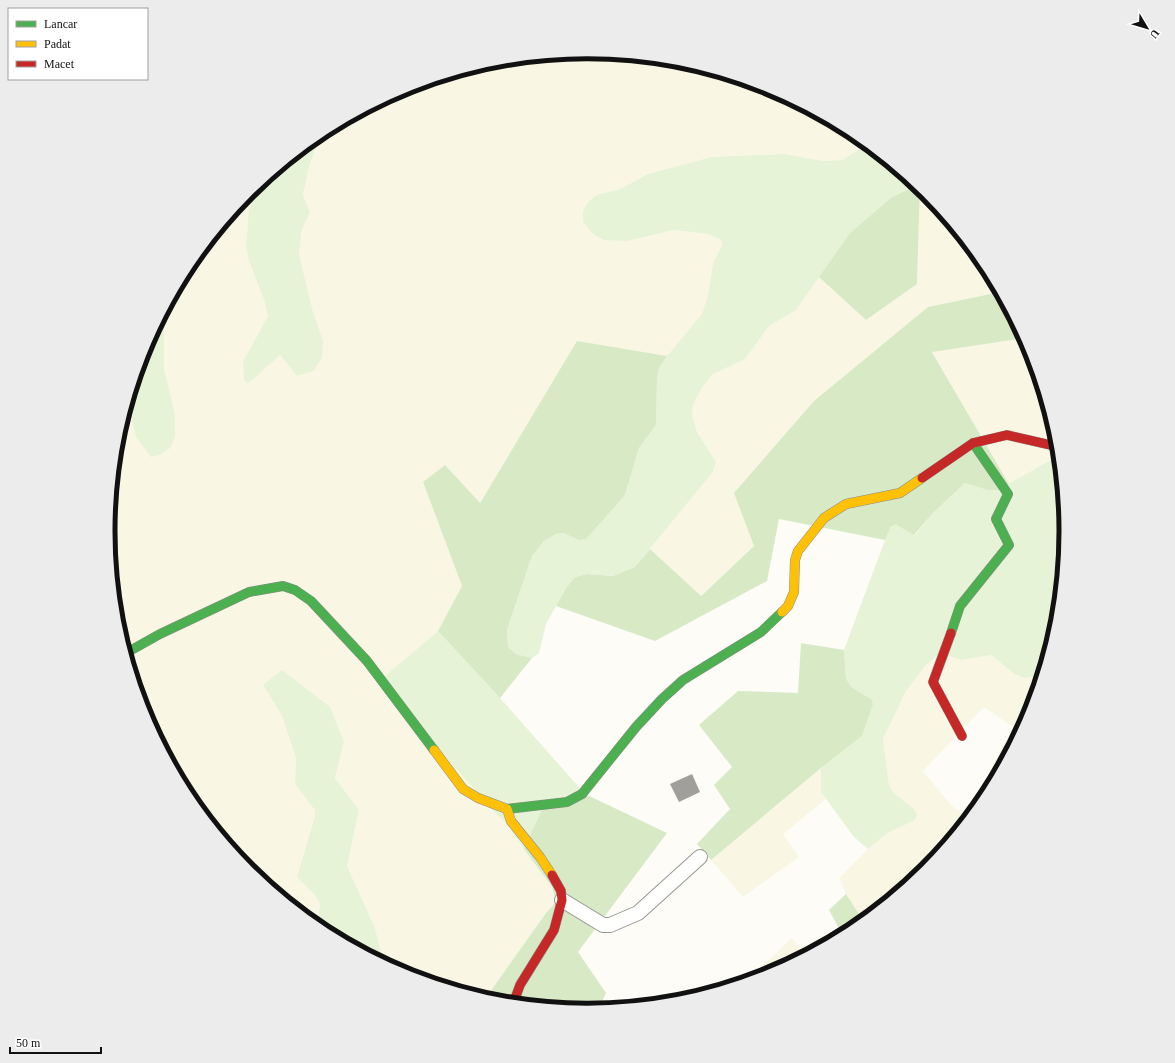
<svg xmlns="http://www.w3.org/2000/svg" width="1175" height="1063" viewBox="0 0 1175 1063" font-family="Georgia,serif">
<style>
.farmland{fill:#f9f7e4}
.green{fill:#e7f3d7}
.forest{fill:#d8eac5}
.building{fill:#a19f9c}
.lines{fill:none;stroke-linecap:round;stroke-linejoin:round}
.street-casing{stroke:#979795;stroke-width:16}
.fast-casing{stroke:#8e8d8b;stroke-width:10}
.slow-casing{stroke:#8e8d8b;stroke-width:10}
.jam-casing{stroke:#8e8d8b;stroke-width:10}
.street{stroke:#fffffe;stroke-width:14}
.fast{stroke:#4caf50;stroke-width:9}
.slow{stroke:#ffc107;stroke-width:9}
.jam{stroke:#c62828;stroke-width:9}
.rim{fill:none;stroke:#111;stroke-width:5}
</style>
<rect width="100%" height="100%" fill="#fdfcf7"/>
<g class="farmland">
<path d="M588,52l93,9 90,28 83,44 13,11 -25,16 -19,1 -38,-7 -137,20 -28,15 -24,6 -8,7 -5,9v11l45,19 45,-11 35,4 13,6 1,5 -9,18 -5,32 -6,19 -35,42 -90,-14 -98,162 -34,-39 -22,17 39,104 -24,45 -59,50 116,132 10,9 47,65 4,15 -10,11 -61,86 -81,-25 -20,-10 -9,-36 -28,-62 12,-56 -24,-32 9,-36 -81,-57 19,31 14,42 -1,26 20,26v6l-18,61 18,18 5,9 -2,16 1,9 -71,-59 -59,-72 -45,-83 -27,-90 -9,-94 9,-93 11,-35 8,34 39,-23 -11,-46v-39l9,-34 16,-30 60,-73 10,-9 -10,26v52l15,39 4,16 -24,46 6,20 30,-27 17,21 26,-36 -10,-28 -14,-58 3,-25 8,-16 -7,-17 6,-29 9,-26 6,-10 80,-43 90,-27z"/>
<path d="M920,187l7,6 59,72 14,27 -72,15 -174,239 -54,50 -50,-47 63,-77 3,-10 -19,-30 -5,-17 1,-10 10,-19 10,-12 32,-15 24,-33 27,-16 23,-33 47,43 51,-36z"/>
<path d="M1025,338l6,10 27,90 2,19 -13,5 -38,22 -77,-133z"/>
<path d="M940,653l21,7 30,-5 23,19 10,4 18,-2 -12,39 -34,65 -7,-8 24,-45 -29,-20 -61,64 30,36 18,10 -45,54 -62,51 -18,-28 -7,-16 29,-29 18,-15 29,-14 -1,-11 -20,-16 -5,-8 -6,-46 23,-48 19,-25z"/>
<path d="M821,768v24l5,7 -43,35 16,23 -56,40 -32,-37z"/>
<path d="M792,938l13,18 -34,19 -23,7 -1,-2z"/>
</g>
<g class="green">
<path d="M324,131l-6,10 -9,26 -6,28 7,18 -8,16 -3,25 14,58 10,28 -1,18 -9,13 -16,5 -17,-21 -30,27 -4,1 -2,-4 -1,-17 25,-46 -4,-16 -15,-39 -3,-15 3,-37 10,-26z"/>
<path d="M867,144l51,41 -26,12 -42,36 -54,77 -27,16 -24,33 -32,15 -10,12 -10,19 -1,10 5,17 19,30 -3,10 -78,95 -22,9 -26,-2 -12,3 -9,11 -20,36 -7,29 -7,5 -16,-4 -8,-7 -1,-17 25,-74 12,-15 12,-7 7,-1 16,7 46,-45 14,-47 17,-23 1,-46 2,-11 8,-12 35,-42 6,-19 5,-32 9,-18 -1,-5 -13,-6 -35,-4 -45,11 -24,-1 -11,-6 -10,-12v-11l5,-9 8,-7 24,-6 28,-15 64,-17 73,-3 38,7 19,-1z"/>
<path d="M173,295l-9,34v39l11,46v23l-5,11 -11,7 -8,2 -15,-20 -8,-34 17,-55z"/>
<path d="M1060,457l7,75 -9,93 -16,51 -18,2 -10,-4 -23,-19 -30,5 -21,-7 -15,13 -19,25 -23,48 6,46 5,8 20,16 3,6 -2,5 -29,14 -18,15 -14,-12 -33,-45v-24l41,-32 9,-37 -21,-12 -4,-8 -2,-29 41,-110 6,-13 4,-4 20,12 17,-21 33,-31 22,7h11l49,-28z"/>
<path d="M438,631l62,67 85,96 -61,55 -19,-27 -10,-9 -116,-132z"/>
<path d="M282,670l48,37 14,35 -9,36 24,32 -12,56 28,62 9,36 -65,-35 -1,-9 2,-16 -5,-9 -18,-18 18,-61v-6l-20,-26 1,-26 -14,-42 -19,-31z"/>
</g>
<g class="forest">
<path d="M918,185l2,2 -3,97 -51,36 -47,-43 31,-44 42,-36z"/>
<path d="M1000,292l25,46 -93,14 77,132 -11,6h-11l-22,-7 -33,31 -18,21 -19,-11 -4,3 -6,13 -106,-21 -12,62 -112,60 -99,-35 10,-18 9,-11 12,-3 26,2 22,-9 15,-18 51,47 53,-50 -20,-53 80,-92 114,-94z"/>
<path d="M577,341l90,15 -8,12 -2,11 -1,46 -17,23 -14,47 -39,44 -7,1 -16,-7 -7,1 -12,7 -12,15 -25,74 1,17 8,7 16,4 -32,40 -62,-67 24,-45 -39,-104 22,-17 35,38z"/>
<path d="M801,643l43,7 2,29 5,8 20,12 2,5 -11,32 -41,32 -110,92 -14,-16 33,-35 -16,-24 18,-18 -33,-42 39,-34 60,2z"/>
<path d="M585,794l82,39 -89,119 28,41 -8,17 -11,1 -93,-9 -9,-3 61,-86 10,-11 -4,-15 -28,-38 21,-46z"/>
<path d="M846,894l18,28 -10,8 -11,6 -14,-26z"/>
</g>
<path class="building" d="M692,774l8,18 -21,10 -9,-18z"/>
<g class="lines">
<defs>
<path id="street" d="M562,900l41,25h7l28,-12 62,-56"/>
<g id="fast">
<path d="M951,633l9,-27 49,-61 -13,-26 12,-25 -35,-51"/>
<path d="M126,653l34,-19 89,-42 34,-6 12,4 16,11 56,60 67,89"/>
<path d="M507,809l60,-7 15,-8 54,-67 26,-28 21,-19 78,-48 21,-20"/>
</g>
<g id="slow">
<path d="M782,612l6,-6 6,-14 1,-32 3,-9 26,-33 22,-14 54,-11 22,-15"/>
<path d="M434,750l29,39 15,9 29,11 4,12 29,36 12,18"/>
</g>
<g id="jam">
<path d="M922,478l51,-35 34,-8 48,11 3,-1"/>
<path d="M951,633l-18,49 29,54"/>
<path d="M513,1004l7,-19 34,-55 8,-30 -1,-9 -9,-16"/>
</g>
</defs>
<use href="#street" class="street-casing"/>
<use href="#fast" class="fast-casing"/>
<use href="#slow" class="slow-casing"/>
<use href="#jam" class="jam-casing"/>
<use href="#street" class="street"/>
<use href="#fast" class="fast"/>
<use href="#slow" class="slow"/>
<use href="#jam" class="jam"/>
</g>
<path d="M0 0H1175V1063H0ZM115 531a472 472 0 1 1 944 0a472 472 0 1 1-944 0Z" fill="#ececec" fill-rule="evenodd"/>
<path class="rim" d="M115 531a472 472 0 1 1 944 0a472 472 0 1 1-944 0Z"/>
<rect x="8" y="8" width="140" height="72" fill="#ffffff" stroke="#a0a0a0"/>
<rect x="16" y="21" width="20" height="6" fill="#4caf50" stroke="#a0a0a0"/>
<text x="44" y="28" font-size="12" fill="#111111">Lancar</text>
<rect x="16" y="41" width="20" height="6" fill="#ffc107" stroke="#a0a0a0"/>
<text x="44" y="48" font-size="12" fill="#111111">Padat</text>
<rect x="16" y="61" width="20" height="6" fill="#c62828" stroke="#a0a0a0"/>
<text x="44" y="68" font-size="12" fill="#111111">Macet</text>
<g transform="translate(1147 28) rotate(128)" stroke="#ffffff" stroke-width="3" paint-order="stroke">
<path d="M0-3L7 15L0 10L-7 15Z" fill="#111111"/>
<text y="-6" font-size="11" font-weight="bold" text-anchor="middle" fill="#111111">U</text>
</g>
<path d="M10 1047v6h91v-6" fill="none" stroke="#111111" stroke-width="2"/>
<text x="16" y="1047" font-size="12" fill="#111111" stroke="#ffffff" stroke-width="3" paint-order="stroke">50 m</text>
</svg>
